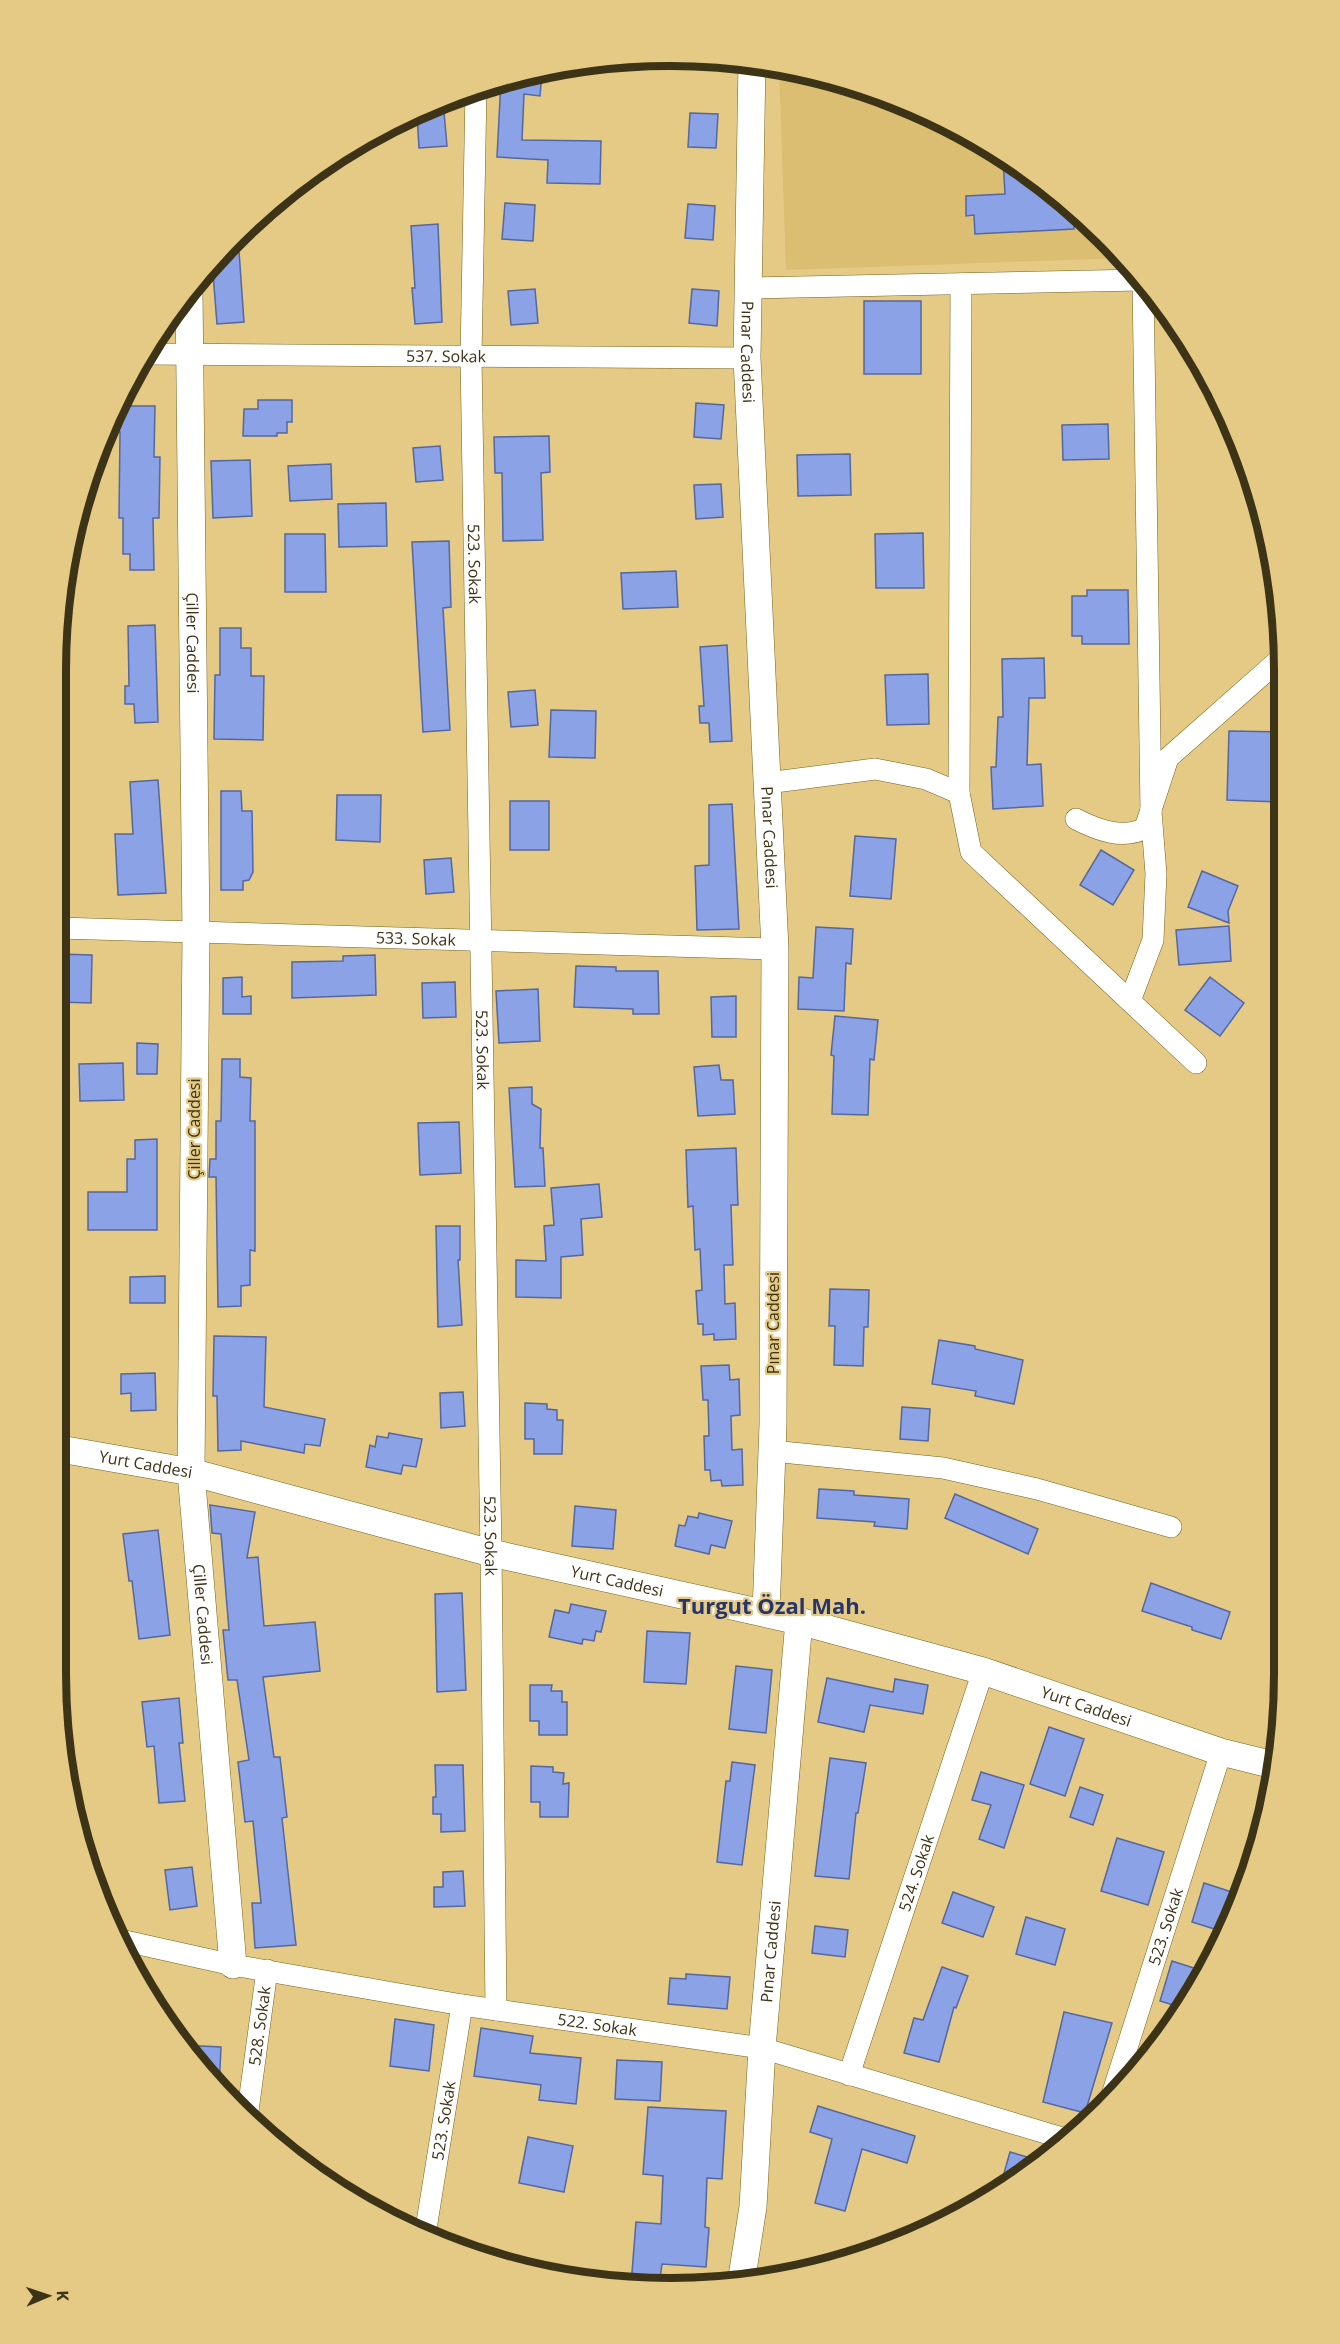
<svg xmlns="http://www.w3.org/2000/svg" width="1340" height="2344" viewBox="0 0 1340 2344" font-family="'Open Sans',sans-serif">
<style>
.built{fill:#dbbe71}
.building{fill:#8ba2e6;stroke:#5567a0;stroke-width:1.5}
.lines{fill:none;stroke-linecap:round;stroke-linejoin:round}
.minor-casing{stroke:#796118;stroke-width:22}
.tertiary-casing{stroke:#796118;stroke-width:28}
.minor{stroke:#fff;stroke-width:21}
.tertiary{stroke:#fff;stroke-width:27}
.labels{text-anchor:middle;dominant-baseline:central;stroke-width:4.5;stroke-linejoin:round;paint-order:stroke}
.street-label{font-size:16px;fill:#3d3316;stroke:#e5ca85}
.district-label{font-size:22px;font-weight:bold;fill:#26356e;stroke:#e5ca85}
.rim{fill:none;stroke:#3d3316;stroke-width:8}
</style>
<rect width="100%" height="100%" fill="#e5ca85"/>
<path class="built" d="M779,67l89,21 110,50 126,97 19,23 -337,12z"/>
<g class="building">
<path d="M542,71l-2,25 -16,-2 -2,46 79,1 -1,43 -53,-1 1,-23 -51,-3 4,-77z"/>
<path d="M444,112l3,34 -28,2 -2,-34z"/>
<path d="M690,113l28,1 -2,34 -28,-1z"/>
<path d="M1003,158l70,53 1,18 -99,5 -1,-19 -8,1v-20l39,-2z"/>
<path d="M505,203l30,2 -2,36 -31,-2z"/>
<path d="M688,204l27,2 -2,34 -28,-2z"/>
<path d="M438,224l4,98 -27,2 -3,-36h3l-4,-62z"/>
<path d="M238,237l6,85 -27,2 -5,-63z"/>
<path d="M535,289l3,34 -27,2 -3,-34z"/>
<path d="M692,289l27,2 -2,35 -28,-3z"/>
<rect x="864" y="301" width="57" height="73"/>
<path d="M258,400h34v22h-5v11h-10v3h-34l1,-27h14z"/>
<path d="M696,403l28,2 -3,34 -27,-2z"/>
<path d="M118,406h37l-1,51h6l-1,61h-6l1,52h-24v-16h-7v-36h-4l1,-86h-14z"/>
<path d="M1108,424l1,35 -46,1 -1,-35z"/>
<path d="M549,436l1,36 -9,1 2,67 -40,1 -1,-68h-7l-1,-36z"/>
<path d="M440,446l3,34 -27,2 -3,-34z"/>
<path d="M850,454l1,41 -53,1 -1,-41z"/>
<path d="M250,460l2,56 -39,2 -2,-57z"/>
<path d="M331,464l1,35 -42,2 -2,-35z"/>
<path d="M721,484l2,33 -27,2 -2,-34z"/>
<path d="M386,503l1,43 -48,1 -1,-43z"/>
<path d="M923,533l1,55h-48l-1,-54z"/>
<path d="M285,534h40l1,58h-41z"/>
<path d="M449,541l2,66 -8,1 7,122 -27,2 -11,-190z"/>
<path d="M676,571l2,36 -55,2 -2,-36z"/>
<path d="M1087,590h41l1,54h-47v-8h-10v-40h15z"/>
<path d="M155,625l3,97 -23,1 -1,-19h-9v-18h4l-1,-60z"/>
<path d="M220,628h21v20h10v28h13l-1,64 -49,-1 1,-64h5z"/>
<path d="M727,645l5,96 -22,1 -1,-19h-9l-1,-17h5l-4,-59z"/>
<path d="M1044,658l1,40h-16l-2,67 14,-1 2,42 -50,3 -2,-42h5l2,-50h5l-1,-58z"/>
<path d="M928,674l1,50 -42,1 -2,-50z"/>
<path d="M535,690l3,35 -27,2 -3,-35z"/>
<path d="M551,710l45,1 -1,47 -46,-1z"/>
<path d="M1229,731l51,1 -3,70 -50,-2z"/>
<path d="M158,780l8,113 -48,2 -3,-61h18l-3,-52z"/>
<path d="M221,791h20l1,20h10l1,61 -4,8 -6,1v9h-22z"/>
<path d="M337,795h44l-1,47 -44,-2z"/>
<rect x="510" y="801" width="39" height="49"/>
<path d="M732,804l7,125 -42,1 -2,-64 14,-1v-60z"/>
<path d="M855,836l41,3 -5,60 -41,-3z"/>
<path d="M1101,850l33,20 -21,35 -33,-20z"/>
<path d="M451,858l3,34 -28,2 -2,-34z"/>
<path d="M1202,871l36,15 -10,25 1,12 -41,-16z"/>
<path d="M1229,926l2,35 -52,4 -3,-35z"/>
<path d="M816,927l37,2 -2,35 -5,-1 -2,48 -46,-2 1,-32 14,1z"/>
<path d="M58,954l34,1 -1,48 -33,-1z"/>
<path d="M375,955l1,40 -84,3v-36l51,-1v-5z"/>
<path d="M576,966l40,1v4h42l1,43h-26v-5l-59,-2z"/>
<path d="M242,977v20l9,-1v18h-28v-36z"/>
<path d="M1210,977l34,26 -24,33 -35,-26z"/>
<path d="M455,982l1,35 -33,1 -1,-35z"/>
<path d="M538,989l2,52 -41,2 -3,-52z"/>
<path d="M736,996v41h-24l-1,-40z"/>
<path d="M835,1016l43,4 -4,40 -4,-1 -2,56 -36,-1 2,-58 -3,-1z"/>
<path d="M137,1043l21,1 -1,30h-20z"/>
<path d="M222,1059h18v18l11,1 -1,43h5v130l-5,-1v35l-9,1v20l-23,1 -2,-130h-7l1,-18h6v-38h5z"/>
<path d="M123,1063l1,37 -44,1 -1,-37z"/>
<path d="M719,1065l2,15h12l2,34 -37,2 -4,-49z"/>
<path d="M532,1087v17l9,5 -1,39h3l2,38 -30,1 -6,-99z"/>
<path d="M459,1122l2,51 -41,2 -2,-52z"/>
<path d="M157,1139v91h-69v-38h39v-33h8v-19z"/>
<path d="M736,1148l2,57h-7l2,60h-9l1,39 10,-1 1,36 -22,1v-6l-11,1v-11h-5l-2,-33 6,-1 -2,-41 -5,1 -2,-44 -5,1 -2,-57z"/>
<path d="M599,1184l3,33 -21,2 2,36 -22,2v41l-45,-1v-37l30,1 -2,-35 10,-1 -3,-37z"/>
<path d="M436,1226h24v34h-2l4,65 -24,2z"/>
<path d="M165,1276v27h-35v-26z"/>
<path d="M830,1289l39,1 -1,37h-4l-1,39 -29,-1 1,-39h-6z"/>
<path d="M214,1336l52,1 -2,70 61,12 -5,27 -15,-2 -1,9 -63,-12v9l-23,1 -1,-55h-4z"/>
<path d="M939,1340l36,6v3l48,11 -9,44 -39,-8 1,-5 -44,-7z"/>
<path d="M729,1365l1,15 9,-1 1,36 -9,1 1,34 10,-1 1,36 -21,1 -1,-6 -10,1 -1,-11h-5l-1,-34h5l-1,-36h-5l-2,-34z"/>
<path d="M155,1373l1,37 -25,1v-18l-10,1v-20z"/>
<path d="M463,1392l2,34 -24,2 -1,-35z"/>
<path d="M525,1403l22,1v5l10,1v10h6l-1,34h-28v-15h-9z"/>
<path d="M902,1407l28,2 -2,32 -28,-2z"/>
<path d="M389,1433l33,6 -6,28 -13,-2 -2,9 -35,-7 4,-22 5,2 2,-11 11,2z"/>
<path d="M819,1489l35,2v4l55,4 -2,30 -33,-3 1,-4 -58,-4z"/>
<path d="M955,1494l83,35 -10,25 -83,-36z"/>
<path d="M210,1505l45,7 -8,46 11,-1 6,69 51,-4 5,49 -57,6 11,80h6l7,60 -5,1 14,127 -41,3 -3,-45h9l-8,-82 -8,1 -7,-60 11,-2 -12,-80h-9l-5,-50h6l-8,-96 -9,-1z"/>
<path d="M575,1506l41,4 -3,39 -41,-3z"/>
<path d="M699,1513l33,8 -7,27 -14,-3 -2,9 -34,-8 4,-21 6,1 3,-10 10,2z"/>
<path d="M158,1530l12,105 -31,4 -7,-58h-3l-6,-47z"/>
<path d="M1151,1583l79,29 -9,27 -29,-9v-3l-50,-16z"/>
<path d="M462,1593l4,97 -29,2 -2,-98z"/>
<path d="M571,1604l35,7 -5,21 -5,-1 -2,10 -11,-2 -1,5 -33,-7 6,-27 14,3z"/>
<path d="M647,1631l43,2 -4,51 -42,-2z"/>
<path d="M736,1666l36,4 -6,63 -37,-4z"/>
<path d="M827,1678l66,14 2,-13 33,6 -5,29 -53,-9 -6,27 -46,-10z"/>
<path d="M530,1685h22l-1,6h11v11h5v33h-28v-14h-9z"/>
<path d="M179,1698l4,45h-4l6,58 -26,2 -5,-57 -7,1 -5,-45z"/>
<path d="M1049,1727l35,12 -19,57 -35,-12z"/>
<path d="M830,1758l36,5 -8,50h-2l-7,66 -34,-3z"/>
<path d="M732,1762l23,3 -13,100 -25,-3 9,-81h4z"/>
<path d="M435,1765h28l2,66 -24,1v-18h-8v-17h3z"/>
<path d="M531,1766l22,1v5l11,1 -1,11 6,-1 -1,34h-28v-15h-9z"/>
<path d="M981,1772l43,13 -20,63 -25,-9 12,-34 -19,-5z"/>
<path d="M1080,1787l23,8 -10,30 -23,-8z"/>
<path d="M1117,1838l47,14 -16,53 -47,-14z"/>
<path d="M192,1867l5,39 -27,4 -5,-40z"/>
<path d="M463,1871l2,35 -31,1v-20h9v-15z"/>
<path d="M1204,1883l37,12 -17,37 -32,-10z"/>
<path d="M953,1892l41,15 -11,30 -41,-14z"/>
<path d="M1026,1917l39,12 -10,36 -39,-11z"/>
<path d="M815,1926l33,4 -3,27 -33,-4z"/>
<path d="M1172,1961l34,11 -23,36 -23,-7z"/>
<path d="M942,1967l26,9 -12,32 -2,-1 -15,55 -35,-9 10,-35 9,2z"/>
<path d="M686,1974l44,3 -3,32 -59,-5 2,-26 16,1z"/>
<path d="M1064,2012l48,11 -27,90 -42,-11z"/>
<path d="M395,2019l39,6 -5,46 -39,-5z"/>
<path d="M481,2028l52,8 -3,17 51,5 -5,46 -37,-4 2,-15 -67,-9z"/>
<path d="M180,2045l41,2 -2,42 -37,-41z"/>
<path d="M617,2060l45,2 -2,39 -45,-2z"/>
<path d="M818,2106l97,30 -8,27 -45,-14 -17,62 -30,-8 17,-64 -22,-7z"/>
<path d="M648,2107l78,4 -4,68 -15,-1 -2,49 4,1 -3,39 -44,-3 -3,22 -28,-1 5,-63 25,2 2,-48 -20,-2z"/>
<path d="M528,2137l45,9 -9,46 -45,-9z"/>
<path d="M1010,2152l31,9 -42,30z"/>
</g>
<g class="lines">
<defs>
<g id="minor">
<path id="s1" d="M476,90l-5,267 20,1196 5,457"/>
<path d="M961,284l-2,509 12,59 225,211"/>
<path d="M748,288l393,-8"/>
<path id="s2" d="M144,354l603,4"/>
<path d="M767,783l108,-14 51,10 33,14"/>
<path d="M1076,819c21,11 47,21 69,9l23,-70 112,-99"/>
<path id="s3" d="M58,928l717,21"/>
<path d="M1130,1001l23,-61 3,-66 -5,-63 -8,-528"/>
<path d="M772,1451l171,17 94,21 134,38"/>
<path id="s4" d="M116,1939l117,26 229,40 300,43 307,92"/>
<path id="s5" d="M849,2075l134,-404"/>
<path id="s6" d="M1110,2101l111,-349"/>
<path id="s7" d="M247,2118l20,-148"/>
<path id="s8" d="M425,2235l37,-230"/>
</g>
<g id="tertiary">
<path id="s9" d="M752,61l-5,297 28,591 -2,475 -7,189"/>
<path id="s10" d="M189,291l7,643 -5,538 42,493"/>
<path id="s11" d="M60,1449l131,23 300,81 308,68 184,50 238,81 52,13"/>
<path id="s12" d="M741,2283l12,-76 9,-159 37,-427"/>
</g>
</defs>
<use href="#minor" class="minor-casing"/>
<use href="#tertiary" class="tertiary-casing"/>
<use href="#minor" class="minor"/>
<use href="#tertiary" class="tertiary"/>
</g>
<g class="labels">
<g class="street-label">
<text stroke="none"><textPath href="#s9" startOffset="291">Pınar Caddesi</textPath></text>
<text stroke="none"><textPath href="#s2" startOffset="302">537. Sokak</textPath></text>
<text stroke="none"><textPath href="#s1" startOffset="474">523. Sokak</textPath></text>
<text stroke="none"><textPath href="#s10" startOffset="352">Çiller Caddesi</textPath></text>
<text stroke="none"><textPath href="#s9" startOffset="777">Pınar Caddesi</textPath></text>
<text stroke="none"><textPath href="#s3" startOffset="358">533. Sokak</textPath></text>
<text stroke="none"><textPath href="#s1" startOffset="960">523. Sokak</textPath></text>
<text transform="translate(194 1129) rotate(-90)">Çiller Caddesi</text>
<text transform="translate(773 1323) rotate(-90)">Pınar Caddesi</text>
<text stroke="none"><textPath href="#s11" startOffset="87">Yurt Caddesi</textPath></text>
<text stroke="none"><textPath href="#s1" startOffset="1446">523. Sokak</textPath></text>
<text stroke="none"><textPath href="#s11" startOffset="573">Yurt Caddesi</textPath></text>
<text stroke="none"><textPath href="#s10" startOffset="1324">Çiller Caddesi</textPath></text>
<text stroke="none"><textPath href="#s11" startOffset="1059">Yurt Caddesi</textPath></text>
<text stroke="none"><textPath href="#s5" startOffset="213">524. Sokak</textPath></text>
<text stroke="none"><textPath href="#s6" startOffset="183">523. Sokak</textPath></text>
<text stroke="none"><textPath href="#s12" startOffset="333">Pınar Caddesi</textPath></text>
<text stroke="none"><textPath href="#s4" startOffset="489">522. Sokak</textPath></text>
<text stroke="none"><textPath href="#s7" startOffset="93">528. Sokak</textPath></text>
<text stroke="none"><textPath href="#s8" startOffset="116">523. Sokak</textPath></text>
</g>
<g class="district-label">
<text x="772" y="1605">Turgut Özal Mah.</text>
</g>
</g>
<path d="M0 0H1340V2344H0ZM670 66H670A604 604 0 0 1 1274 670V1674A604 604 0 0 1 670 2278H670A604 604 0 0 1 66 1674V670A604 604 0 0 1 670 66Z" fill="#e5ca85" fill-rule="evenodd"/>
<path class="rim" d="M670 66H670A604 604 0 0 1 1274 670V1674A604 604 0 0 1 670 2278H670A604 604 0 0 1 66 1674V670A604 604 0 0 1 670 66Z"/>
<g transform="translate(48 2296) rotate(88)" stroke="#e5ca85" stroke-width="4.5" paint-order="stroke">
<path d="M0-4.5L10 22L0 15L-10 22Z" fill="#3d3316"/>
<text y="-9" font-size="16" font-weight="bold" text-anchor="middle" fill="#3d3316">K</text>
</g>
</svg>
